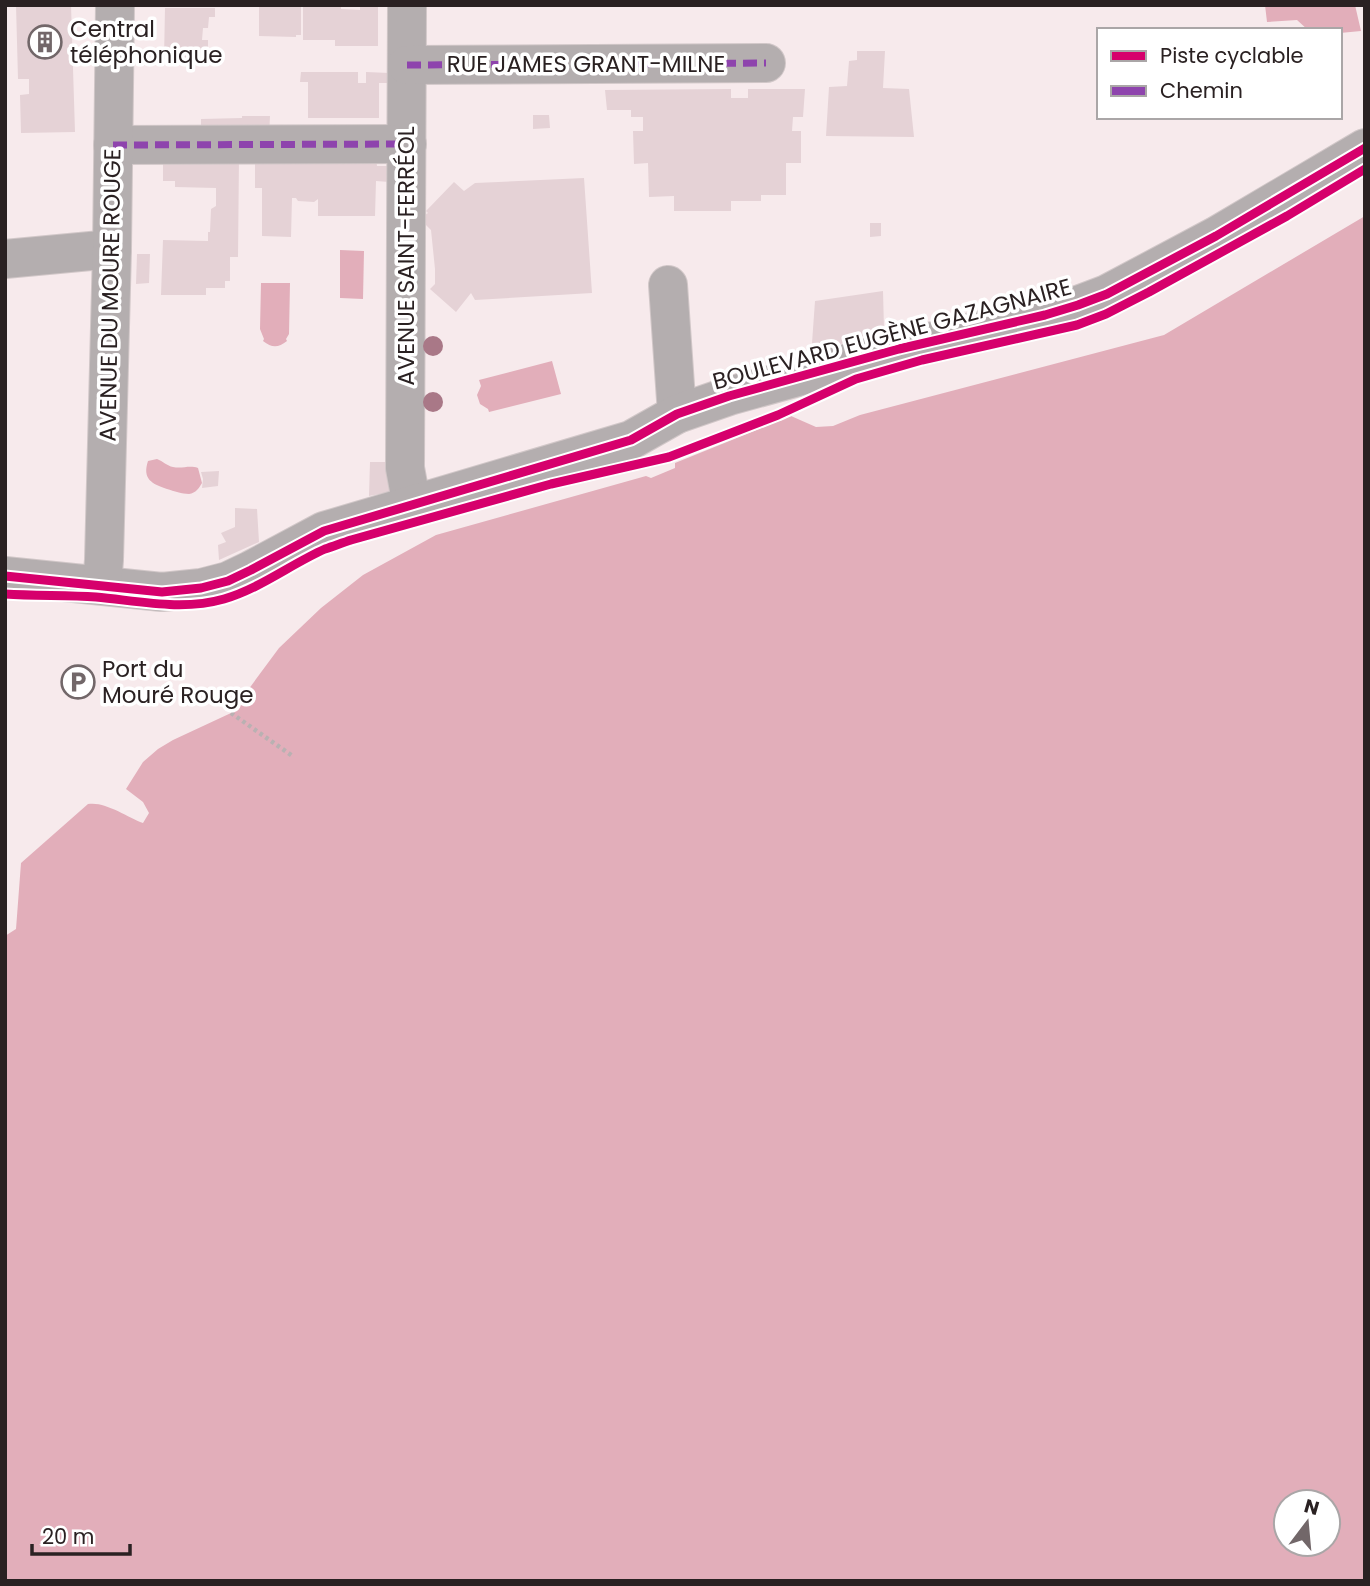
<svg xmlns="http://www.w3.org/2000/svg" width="1370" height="1586" viewBox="0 0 1370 1586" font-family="Poppins,sans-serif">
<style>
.water{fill:#e2aeba;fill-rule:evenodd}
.building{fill:#e5d2d6}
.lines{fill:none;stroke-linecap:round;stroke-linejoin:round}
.minor-casing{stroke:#d1c7c8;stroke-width:40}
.path{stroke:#b9b1b2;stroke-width:4.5;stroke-dasharray:3.5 3.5;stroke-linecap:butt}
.minor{stroke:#b4aeaf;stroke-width:38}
.quiet{stroke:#8e44ad;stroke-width:7;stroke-dasharray:14 7;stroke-linecap:butt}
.cycleway-casing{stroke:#fff;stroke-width:13}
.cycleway{stroke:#d6006c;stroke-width:9}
.tree{fill:#a97887}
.labels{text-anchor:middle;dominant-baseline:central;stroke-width:7;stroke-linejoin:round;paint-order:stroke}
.poi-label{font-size:23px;fill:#2a2122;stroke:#fff;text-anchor:start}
.street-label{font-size:23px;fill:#2a2122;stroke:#fff}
</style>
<rect width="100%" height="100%" fill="#f7eaec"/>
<g class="water">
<path d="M1265,5h90l6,26 -21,2v-3h-32l-11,-10 -30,2z"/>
<path d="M1365,216v1365h-1360v-645l11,-7 5,-66 67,-59c17,-3 39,13 55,19l6,-10 -6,-11 -17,-13 17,-27 15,-13 15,-9 58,-27 48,-65 42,-40 42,-33 73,-40 210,-59 5,2 24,-10v-5l116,-47 25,11 17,-1 27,-11 304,-80zM1328,1502v42h-42v-42z"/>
<path d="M340,250l24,1 -1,48 -23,-1z"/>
<path d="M261,283h29l-1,51 -3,5 1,2c-9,7 -15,7 -24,0l1,-2 -4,-10z"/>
<path d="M552,361l9,33 -72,18 -1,-3 -8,-5 -3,-9 4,-9 -2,-6z"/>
<path d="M157,459c6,2 10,7 16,8 9,2 16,-2 25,1l4,15c-3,5 -6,10 -13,11 -7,0 -15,-3 -22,-5 -15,-5 -25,-10 -19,-28z"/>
</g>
<g class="building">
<path d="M16,5h55l4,127 -54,1 -1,-38 9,-1v-15h-11z"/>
<path d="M259,5h42v30h-5v2l-37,-1z"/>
<path d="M303,5h38v4l19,1v-5h18v41h-43v-6h-32z"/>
<path d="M165,8h50v9h-6l-1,11h-5l-1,12h6v12h5v7h-49z"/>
<path d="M857,51h28l-2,37 26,1 5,48 -88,-1 3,-49 18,-1 2,-25 8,-1z"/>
<path d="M301,72h57v11h8v-11l23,1v10h-10v35h-71v-36h-8z"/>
<path d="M731,89v9h17v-9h57l-2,28h-10l-1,14h9v32h-15v32h-25v6h-30v10h-57v-15l-25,1 -1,-34 -14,1 -1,-33h10v-14h-12v-7h-24l-2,-20z"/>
<path d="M533,115h16l1,13 -17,1z"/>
<path d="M242,116h28l-1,21h-68v-18l41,-1z"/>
<path d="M163,157h76l-1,100h-8v24h-5v7h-19v7h-45l2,-55 45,1v-9h2l1,-23 5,-3v-18l-41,-1v-6h-12z"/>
<path d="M376,157l1,9h13l-1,16 -13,-1 -1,35h-57v-17l-4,3 -16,-1 -2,-3h-4l-1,39 -29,-1v-48h-7v-25z"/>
<path d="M584,178l8,115 -117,7 -4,-7 -15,19 -26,-23 5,-5v-15l-4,-39 -6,-6v-9l3,-2 -2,-2 28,-29 10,9 11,-8z"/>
<path d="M870,223h11v13l-11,1z"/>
<path d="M137,254h13l-1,29 -13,1z"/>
<path d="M883,291l1,38 -66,23 -6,-9 3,-42z"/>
<path d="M370,462h20v30l-21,4z"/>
<path d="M219,471l-1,15 -16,2 1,-9 -2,-7z"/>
<path d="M235,508l22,1 2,33 -40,18 -1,-15 8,-3 -5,-9 14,-6z"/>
</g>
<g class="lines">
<defs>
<g id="minor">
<path d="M407,5l-2,463 7,38"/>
<path d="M407,65l359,-2"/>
<path d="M113,145l294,-1"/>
<path d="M5,259l107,-10"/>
<path d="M668,285l9,129"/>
<path d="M5,576l157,16 39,-4 27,-7 23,-11 73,-39 307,-91 46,-26 52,-18 170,-47 146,-34 33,-10 29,-11 109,-58 149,-88"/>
<path d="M102,584l2,-24 8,-311 3,-244"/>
</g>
</defs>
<use href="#minor" class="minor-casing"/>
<path class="path" d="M231,713l63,44"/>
<use href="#minor" class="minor"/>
<g class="quiet">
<path d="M407,65l359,-2"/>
<path d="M113,145l294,-1"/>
</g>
<defs>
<g id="cycleway">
<path d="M5,576l157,16 39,-4 27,-7 23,-11 73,-39 307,-91 46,-26 52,-18 170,-47 146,-34 33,-10 29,-11 109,-58 149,-88"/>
<path d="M5,594c31,2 61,1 91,3 43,4 86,14 128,2 37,-11 67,-35 101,-50 9,-3 17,-6 26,-9l200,-56 118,-27 109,-42 78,-36 66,-19 155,-35 29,-11 43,-22 138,-76 78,-47"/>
</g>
</defs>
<use href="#cycleway" class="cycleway-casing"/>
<use href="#cycleway" class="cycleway"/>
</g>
<g class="tree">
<circle cx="433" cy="346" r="10"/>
<circle cx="433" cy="402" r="10"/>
</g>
<defs>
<symbol id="building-ring" viewBox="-11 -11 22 22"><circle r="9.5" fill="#fff" stroke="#726769" stroke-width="1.5"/><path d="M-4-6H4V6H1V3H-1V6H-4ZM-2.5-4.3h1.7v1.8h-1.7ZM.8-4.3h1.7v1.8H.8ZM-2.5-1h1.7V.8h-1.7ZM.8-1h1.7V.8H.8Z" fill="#726769"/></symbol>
<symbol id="parking-ring" viewBox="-11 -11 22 22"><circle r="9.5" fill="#fff" stroke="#726769" stroke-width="1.5"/><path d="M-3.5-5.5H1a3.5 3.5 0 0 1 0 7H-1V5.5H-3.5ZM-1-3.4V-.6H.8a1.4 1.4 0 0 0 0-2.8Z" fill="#726769"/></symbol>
</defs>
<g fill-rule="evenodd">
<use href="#building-ring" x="26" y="23" width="38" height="38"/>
<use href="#parking-ring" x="59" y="663" width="38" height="38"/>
</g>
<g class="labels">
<g class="poi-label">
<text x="70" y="29">Central<tspan x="70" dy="26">téléphonique</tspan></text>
<text x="102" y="669">Port du<tspan x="102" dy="26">Mouré Rouge</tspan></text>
</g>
<g class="street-label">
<text x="586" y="64">RUE JAMES GRANT-MILNE</text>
<text transform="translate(406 256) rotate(-90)">AVENUE SAINT-FERRÉOL</text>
<text transform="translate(110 295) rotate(-89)">AVENUE DU MOURE ROUGE</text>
<text transform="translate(892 334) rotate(-15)">BOULEVARD EUGÈNE GAZAGNAIRE</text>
</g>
</g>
<rect width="1370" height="1586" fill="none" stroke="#2a2122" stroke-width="14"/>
<rect x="1097" y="28" width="245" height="91" fill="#ffffff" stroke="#aaa6a7" stroke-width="2"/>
<rect x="1111" y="51" width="35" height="10" fill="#d6006c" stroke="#aaa6a7" stroke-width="2"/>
<text x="1160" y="63" font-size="21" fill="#2a2122">Piste cyclable</text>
<rect x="1111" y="86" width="35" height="10" fill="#8e44ad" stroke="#aaa6a7" stroke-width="2"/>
<text x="1160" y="98" font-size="21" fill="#2a2122">Chemin</text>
<g transform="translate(1307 1523) rotate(16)"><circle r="33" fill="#ffffff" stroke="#aaa6a7" stroke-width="2"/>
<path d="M0-5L12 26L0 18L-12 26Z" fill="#726769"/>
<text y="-10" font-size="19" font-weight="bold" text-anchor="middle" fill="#2a2122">N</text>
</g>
<path d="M32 1544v10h98v-10" fill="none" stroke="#2a2122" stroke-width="3.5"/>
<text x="42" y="1544" font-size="21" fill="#2a2122" stroke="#ffffff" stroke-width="5" paint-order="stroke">20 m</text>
</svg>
